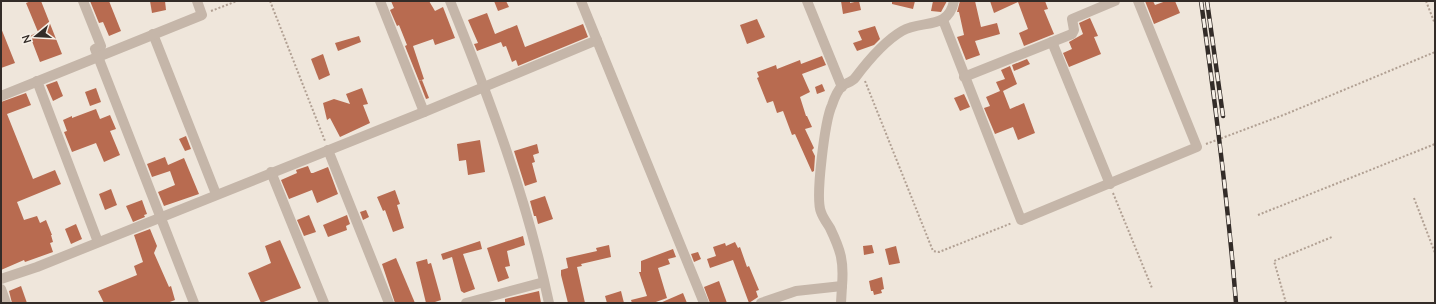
<svg xmlns="http://www.w3.org/2000/svg" width="1436" height="304" viewBox="0 0 1436 304" font-family="'Nunito Sans',sans-serif">
<style>
.building{fill:#b86b50}
.lines{fill:none;stroke-linecap:round;stroke-linejoin:round}
.path{stroke:#b1a093;stroke-width:2;stroke-dasharray:2 2;stroke-linecap:butt}
.minor{stroke:#c5b6a9;stroke-width:10}
.rail-casing{stroke:#332c28;stroke-width:4.5}
.rail{stroke:#f7f0e7;stroke-width:3;stroke-dasharray:9;stroke-linecap:butt}
</style>
<rect width="100%" height="100%" fill="#efe6db"/>
<g class="building">
<path d="M31,1h10l21,53 -22,8 -10,-26 8,-4 -12,-29z"/>
<path d="M90,1h19l12,30 -12,5 -6,-14 -4,1z"/>
<path d="M150,1h15l1,9 -14,3z"/>
<path d="M391,1h38l6,10 8,-4 12,31 -20,7 -2,-6 -20,7 11,33 -5,2 -14,-35 2,-1 -8,-20 -2,1 -7,-16 4,-2z"/>
<path d="M494,1h12l3,6 -11,4z"/>
<path d="M841,1h9v2l9,-2 2,9 -18,4z"/>
<path d="M892,1h23l-2,8 -21,-5z"/>
<path d="M933,1h14l-6,11 -10,-1z"/>
<path d="M960,1h15l6,26 16,-4 3,11 -25,7 5,14 -14,5 -9,-23 7,-2 -5,-23h-2z"/>
<path d="M990,1h55l3,8 -4,1 10,24 -30,12 -5,-13 9,-4 -10,-27 -24,11z"/>
<path d="M1145,1h8l2,4 11,-4h9l5,12 -26,11z"/>
<path d="M487,13l8,21 22,-9 8,22 58,-23 5,13 -70,29 -2,-6 -4,2 -6,-16 -3,1 -2,-5 -24,9 -3,-7 4,-1 -10,-23z"/>
<path d="M1090,18l8,18 -4,1 7,17 -32,13 -6,-14 9,-4 -3,-7 14,-8 -4,-11z"/>
<path d="M757,19l8,18 -18,7 -7,-19z"/>
<path d="M875,26l5,13 -6,6 -17,6 -4,-8 9,-3 -4,-9z"/>
<path d="M1,28l14,35 -14,5z"/>
<path d="M359,36l2,6 -23,9 -3,-8z"/>
<path d="M323,54l7,21 -11,5 -8,-21z"/>
<path d="M822,56l4,9 -24,9 8,18 -10,5 6,19h1l5,11 -7,2 9,19 -2,2 3,6 -1,15 -2,1 -17,-38 -3,1 -9,-24 -6,2 -4,-12 -6,2 -10,-25 2,-1 -2,-5 19,-7 1,4 23,-9 1,4z"/>
<path d="M1027,59l3,5 -16,7 -2,-6z"/>
<path d="M1010,66l7,18 -14,7 7,18 14,-6 11,30 -17,7 -5,-13 -18,7 -11,-26 6,-2 -4,-9 14,-6 -4,-9 9,-3 -4,-9z"/>
<path d="M422,80l7,18 -3,1 -7,-18z"/>
<path d="M57,81l6,15 -10,5 -7,-16z"/>
<path d="M822,84l3,7 -8,3 -2,-7z"/>
<path d="M96,88l5,14 -11,4 -5,-14z"/>
<path d="M362,88l6,16 -5,1 7,18 -30,14 -10,-19 -3,2 -4,-17 11,-4 16,5 -4,-10z"/>
<path d="M26,93l5,12 -24,9 26,65 22,-9 6,14 -44,18 7,18 13,-4 3,7 6,-3 6,15h-1l2,7 -3,1 3,9 -28,10 -1,-2 -23,10v-168z"/>
<path d="M964,94l6,13 -10,4 -6,-13z"/>
<path d="M96,109l4,10 10,-4 6,14 -6,2 10,24 -16,7 -8,-19 -24,9 -8,-20 3,-1 -4,-11 9,-4v2z"/>
<path d="M186,136l5,13 -6,2 -6,-12z"/>
<path d="M480,140l5,32 -17,3 -2,-15 -7,1 -2,-17z"/>
<path d="M537,144l2,9 -6,2 2,7 -3,1 5,19 -12,4 -11,-35z"/>
<path d="M165,157l3,8 16,-7 15,36 -35,12 -6,-14 17,-7 -5,-14 -18,6 -5,-13z"/>
<path d="M308,166l3,7h2l15,-6 10,27 -21,9 -5,-13 -23,9 -8,-19 16,-7 -1,-3z"/>
<path d="M111,189l6,16 -12,5 -6,-16z"/>
<path d="M395,190l5,14 -3,1 7,23 -11,4 -8,-22 -2,1 -6,-14z"/>
<path d="M545,196l8,23 -15,5 -2,-8h-2l-4,-15z"/>
<path d="M142,200l5,14 -3,1 1,2 -12,5 -7,-16z"/>
<path d="M366,210l3,7 -6,3 -3,-8z"/>
<path d="M309,215l7,17 -12,4 -7,-16z"/>
<path d="M347,215l3,9 -4,2 1,4 -19,7 -5,-12z"/>
<path d="M76,224l6,15 -11,5 -6,-15z"/>
<path d="M150,229l7,17 -3,7 15,34 2,-1 4,14 -8,3h-63l-6,-12 39,-16 -3,-9 9,-4 -9,-27z"/>
<path d="M523,236l2,9 -18,6 3,15 -5,1 4,11 -11,4 -11,-34z"/>
<path d="M280,240l21,48 -40,15 -13,-30 23,-10 -6,-17z"/>
<path d="M480,241l2,8 -19,5 12,35 -11,4 -3,-2 -9,-34 -9,3 -2,-6z"/>
<path d="M735,242l3,6 2,-1 7,20 2,-1 10,24 -3,1 2,6 -9,6 -16,-43 -23,8 -3,-9 9,-3 -3,-9 12,-4 1,3z"/>
<path d="M609,245l2,12 -30,7 1,2 -5,1 8,36h-17l-7,-28v-5l7,-2 -2,-10 31,-7 -1,-3z"/>
<path d="M872,245l2,8 -10,2 -1,-9z"/>
<path d="M896,246l4,17 -11,2 -4,-16z"/>
<path d="M673,249l3,8 -8,2 2,5 -12,4 9,30 -14,5h-21l-1,-3 16,-4 -8,-24h2v-11z"/>
<path d="M698,252l3,7 -7,3 -3,-8z"/>
<path d="M396,258l19,45h-20l-13,-39z"/>
<path d="M427,259l1,5 3,-1 9,32 1,5 -9,3h-6l-10,-41z"/>
<path d="M882,277l2,12 -3,1 1,3 -8,2 -1,-4h-2l-2,-10z"/>
<path d="M719,281l8,22h-17l-6,-16z"/>
<path d="M21,286l6,17h-15l-3,-12z"/>
<path d="M539,291l2,12h-16v-1l-20,1v-4z"/>
<path d="M621,291l3,12h-17l-2,-7z"/>
<path d="M683,293l4,10h-27z"/>
</g>
<g class="lines">
<g class="path">
<path d="M270,1l55,140"/>
<path d="M1426,1l9,23"/>
<path d="M211,11l26,-10"/>
<path d="M865,81l68,170 6,1 73,-29"/>
<path d="M1206,144l80,-30 149,-62"/>
<path d="M1113,193l39,95"/>
<path d="M1414,198l21,55"/>
<path d="M1258,215l177,-71"/>
<path d="M1286,303l-12,-42 58,-24"/>
</g>
<g class="minor">
<path d="M83,1l18,45 -6,3 99,254"/>
<path d="M380,1l44,111"/>
<path d="M450,1c40,99 77,198 99,302"/>
<path d="M581,1l123,302"/>
<path d="M807,1l35,86"/>
<path d="M943,20l78,200 176,-73 -59,-146"/>
<path d="M153,34l63,160"/>
<path d="M1052,42l58,142"/>
<path d="M964,77l108,-43 2,-4 -2,-11 43,-18"/>
<path d="M37,81l61,161"/>
<path d="M1,96l201,-81 -5,-14"/>
<path d="M328,150l61,153"/>
<path d="M271,172l53,131"/>
<path d="M1,279l36,-12 387,-155 173,-72"/>
<path d="M1,289l5,14"/>
<path d="M466,303l78,-21"/>
<path d="M761,303l35,-12 46,-5c2,-25 -1,-35 -12,-58 -3,-5 -7,-10 -9,-16 -6,-14 4,-92 11,-107 2,-6 6,-15 10,-19 4,-3 10,-4 13,-8 12,-16 28,-36 47,-47 20,-12 46,0 52,-30"/>
<path d="M841,303l1,-17"/>
</g>
<defs>
<g id="rail">
<path d="M1201,1c14,100 27,201 35,302"/>
<path d="M1207,1l16,115"/>
</g>
</defs>
<use href="#rail" class="rail-casing"/>
<use href="#rail" class="rail"/>
</g>
<rect width="1436" height="304" fill="none" stroke="#332c28" stroke-width="4"/>
<g transform="translate(36 36) rotate(252)" stroke="#f7f0e7" stroke-width="3" paint-order="stroke">
<path d="M0-3L7 15L0 10L-7 15Z" fill="#332c28"/>
<text y="-6" font-size="11" font-weight="bold" text-anchor="middle" fill="#332c28">N</text>
</g>
</svg>
